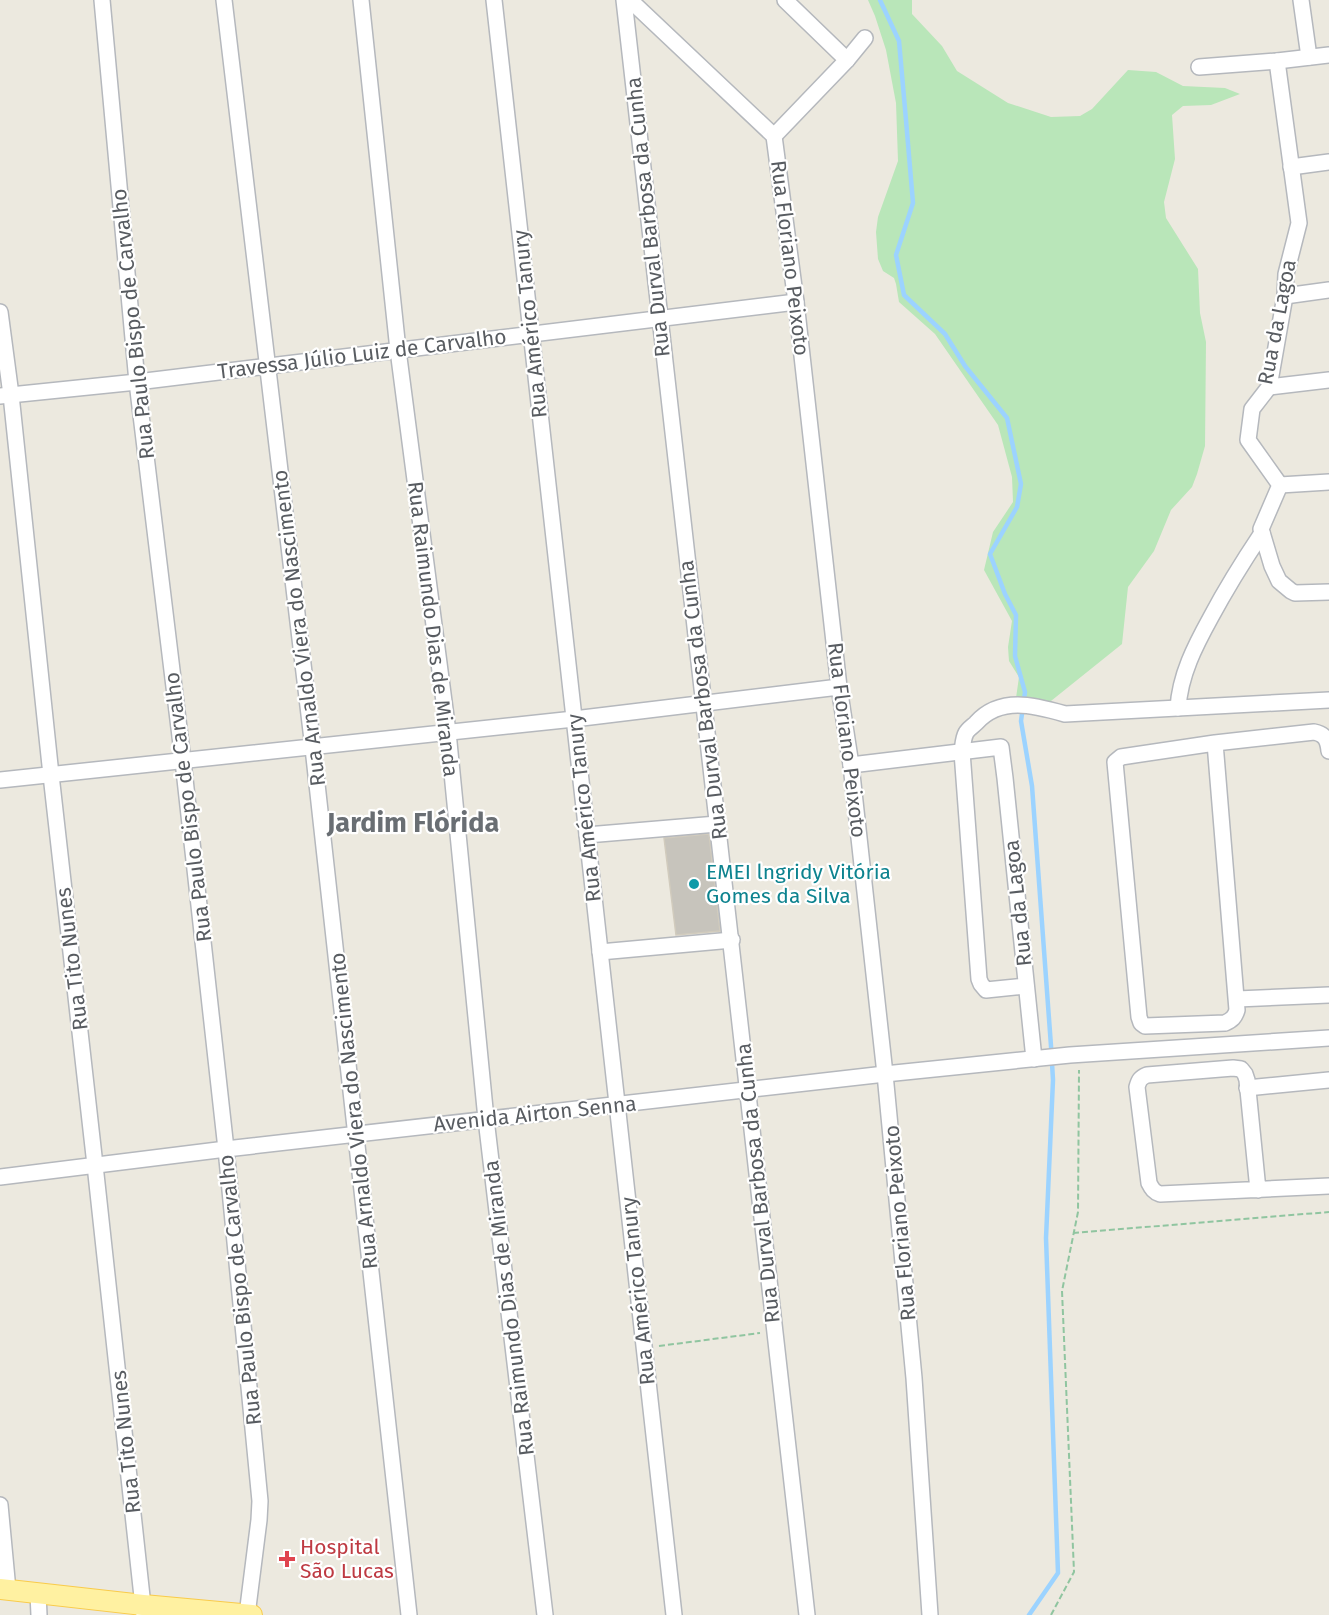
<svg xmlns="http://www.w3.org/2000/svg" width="1329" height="1615" viewBox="0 0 1329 1615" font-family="'Fira Sans',sans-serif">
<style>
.green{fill:#b9e6b9}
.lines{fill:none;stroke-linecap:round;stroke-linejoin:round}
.stream{stroke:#9cd3ff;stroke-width:4.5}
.building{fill:#c7c4bc;stroke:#d1cbbd;stroke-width:1.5}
.minor-casing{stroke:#b5b8bd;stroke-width:18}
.major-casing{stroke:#f9cb4b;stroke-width:22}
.path{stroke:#90c5a0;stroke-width:2;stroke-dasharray:6 3;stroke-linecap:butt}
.minor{stroke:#fff;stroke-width:15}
.major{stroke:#fff1a1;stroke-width:20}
.culture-dot{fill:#0f9aa8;stroke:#fff;stroke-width:2}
.health-dot{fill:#e0444e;stroke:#fff;stroke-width:2}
.labels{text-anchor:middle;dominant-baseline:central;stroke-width:4.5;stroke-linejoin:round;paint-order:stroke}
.street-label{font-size:21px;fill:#585c61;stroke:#fff}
.culture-label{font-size:21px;fill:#0d838f;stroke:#fff;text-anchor:start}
.health-label{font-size:21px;fill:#be3a42;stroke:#fff;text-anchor:start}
.district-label{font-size:27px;font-weight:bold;fill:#696e73;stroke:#fff}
</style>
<rect width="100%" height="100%" fill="#ece9df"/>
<path class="green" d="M868,0h44v14l30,32 15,25 51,32 43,14 29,-1 12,-7 36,-39 28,2 27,14 42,2 15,6 -29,11 -28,1 -11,9 3,44 -11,43 2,16 32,51 2,44 6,29 -1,104 -8,28 -5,13 -21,23 -17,41 -26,36 -6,57 -86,69 -21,-8 4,-28 -10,-16 -1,-14 4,-26 -28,-51 9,-38 20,-30 -1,-25 -14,-52 -63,-91 -36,-32 -3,-18 -2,-6 -11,-7 -5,-12 -2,-27 2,-15 20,-56 -2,-58 -10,-53 -11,-34z"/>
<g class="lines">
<path class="stream" d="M880,0l19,41 7,79 7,83 -17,52 8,40 41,39 20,32 42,52 14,66 -4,23 -27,47 15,40 11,21 -1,41 10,36 -4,29 11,65 19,260 2,34 -7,158 12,335 -29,42"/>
</g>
<path class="building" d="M709,834l11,97 -44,4 -12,-97z"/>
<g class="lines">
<defs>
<g id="minor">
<path d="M102,0l35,382 46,379 43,388 34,352 -1,19 -12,95"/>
<path d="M224,0l89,748 96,867"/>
<path d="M361,0l37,350 50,382 38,387 59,496"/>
<path d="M494,0l180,1615"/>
<path d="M624,0l183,1615"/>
<path d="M630,0l144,136 22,166 43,385 12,78 34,309 29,304 16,237"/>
<path d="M785,0l62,60"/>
<path d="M1301,0l8,57"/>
<path d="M1277,61l22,162 -13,51 -1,22 -16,91 -17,22 -4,31 32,45 -19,44 11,37 7,15 12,10 4,2 34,-1"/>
<path d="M1199,67l78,-6 52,-6"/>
<path d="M774,136l73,-76 18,-22"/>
<path d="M1291,167l38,-5"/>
<path d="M1285,296l44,-6"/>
<path d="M0,312l11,83 40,380 44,390 49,450"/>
<path d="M1269,387l60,-7"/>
<path d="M0,396l137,-14 659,-80"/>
<path d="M1280,485l49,-3"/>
<path d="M1178,708c2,-33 17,-62 33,-91 16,-30 33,-57 51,-84"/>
<path d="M1215,743l22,267c-2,7 -5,10 -12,13l-80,3 -4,-3 -2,-6 -24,-255 6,-5 94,-14 99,-11c11,2 14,8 15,19"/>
<path d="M851,765l150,-18 4,31 29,281"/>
<path d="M0,780l574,-61 265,-32"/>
<path d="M587,835l130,-11"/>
<path d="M600,952l132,-12"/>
<path d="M1026,986l-40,4 -5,-6 -2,-5 -17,-227c1,-6 1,-14 4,-19 2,-4 7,-7 10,-10 24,-27 58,-18 89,-9l264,-14"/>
<path d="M1237,999l92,-4"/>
<path d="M1247,1088l82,-8"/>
<path d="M0,1177l226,-28 659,-75 185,-19 259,-17"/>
<path d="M1258,1190l-11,-110 -2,-6 -4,-5 -8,-1 -86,7c-7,3 -8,5 -10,12l12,96c3,6 5,9 11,11l169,-8"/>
<path d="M0,1505l8,85"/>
<path d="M38,1593l1,22"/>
</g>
<path id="major" d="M0,1589l143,16 109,10"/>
</defs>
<use href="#minor" class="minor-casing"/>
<use href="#major" class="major-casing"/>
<g class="path">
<path d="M1073,1233l256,-21"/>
<path d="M659,1346l101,-13"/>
<path d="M1051,1615l23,-43 -12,-281 16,-79 1,-142"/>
</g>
<use href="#minor" class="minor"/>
<use href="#major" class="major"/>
</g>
<circle class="culture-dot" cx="694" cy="884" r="6"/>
<path class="health-dot" d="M284 1550h6v6h6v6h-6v6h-6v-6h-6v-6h6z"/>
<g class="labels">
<g class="street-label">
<text transform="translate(648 217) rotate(-96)">Rua Durval Barbosa da Cunha</text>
<text transform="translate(790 258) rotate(83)">Rua Floriano Peixoto</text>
<text transform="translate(1277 322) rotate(-79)">Rua da Lagoa</text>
<text transform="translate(133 324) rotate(-96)">Rua Paulo Bispo de Carvalho</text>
<text transform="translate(530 324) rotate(-96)">Rua Américo Tanury</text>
<text transform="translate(362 354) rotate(-7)">Travessa Júlio Luiz de Carvalho</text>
<text transform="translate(299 628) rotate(-97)">Rua Arnaldo Viera do Nascimento</text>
<text transform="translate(433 629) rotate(83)">Rua Raimundo Dias de Miranda</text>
<text transform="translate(703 700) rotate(-97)">Rua Durval Barbosa da Cunha</text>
<text transform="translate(847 740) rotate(83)">Rua Floriano Peixoto</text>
<text transform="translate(188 807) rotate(-97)">Rua Paulo Bispo de Carvalho</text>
<text transform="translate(584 808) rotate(-96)">Rua Américo Tanury</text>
<text transform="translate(1018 903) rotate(-96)">Rua da Lagoa</text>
<text transform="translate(72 959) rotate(-97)">Rua Tito Nunes</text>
<text transform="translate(354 1111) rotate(-96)">Rua Arnaldo Viera do Nascimento</text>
<text transform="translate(535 1114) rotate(-6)">Avenida Airton Senna</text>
<text transform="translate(758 1183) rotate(-96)">Rua Durval Barbosa da Cunha</text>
<text transform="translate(900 1223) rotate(-95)">Rua Floriano Peixoto</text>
<text transform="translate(240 1290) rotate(-96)">Rua Paulo Bispo de Carvalho</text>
<text transform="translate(638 1291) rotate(-96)">Rua Américo Tanury</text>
<text transform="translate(509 1308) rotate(-97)">Rua Raimundo Dias de Miranda</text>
<text transform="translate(126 1442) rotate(-96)">Rua Tito Nunes</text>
</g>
<g class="culture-label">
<text x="706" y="872">EMEI lngridy Vitória<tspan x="706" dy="24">Gomes da Silva</tspan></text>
</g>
<g class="health-label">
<text x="300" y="1547">Hospital<tspan x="300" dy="24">São Lucas</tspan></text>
</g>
<g class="district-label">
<text x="413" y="823">Jardim Flórida</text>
</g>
</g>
</svg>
